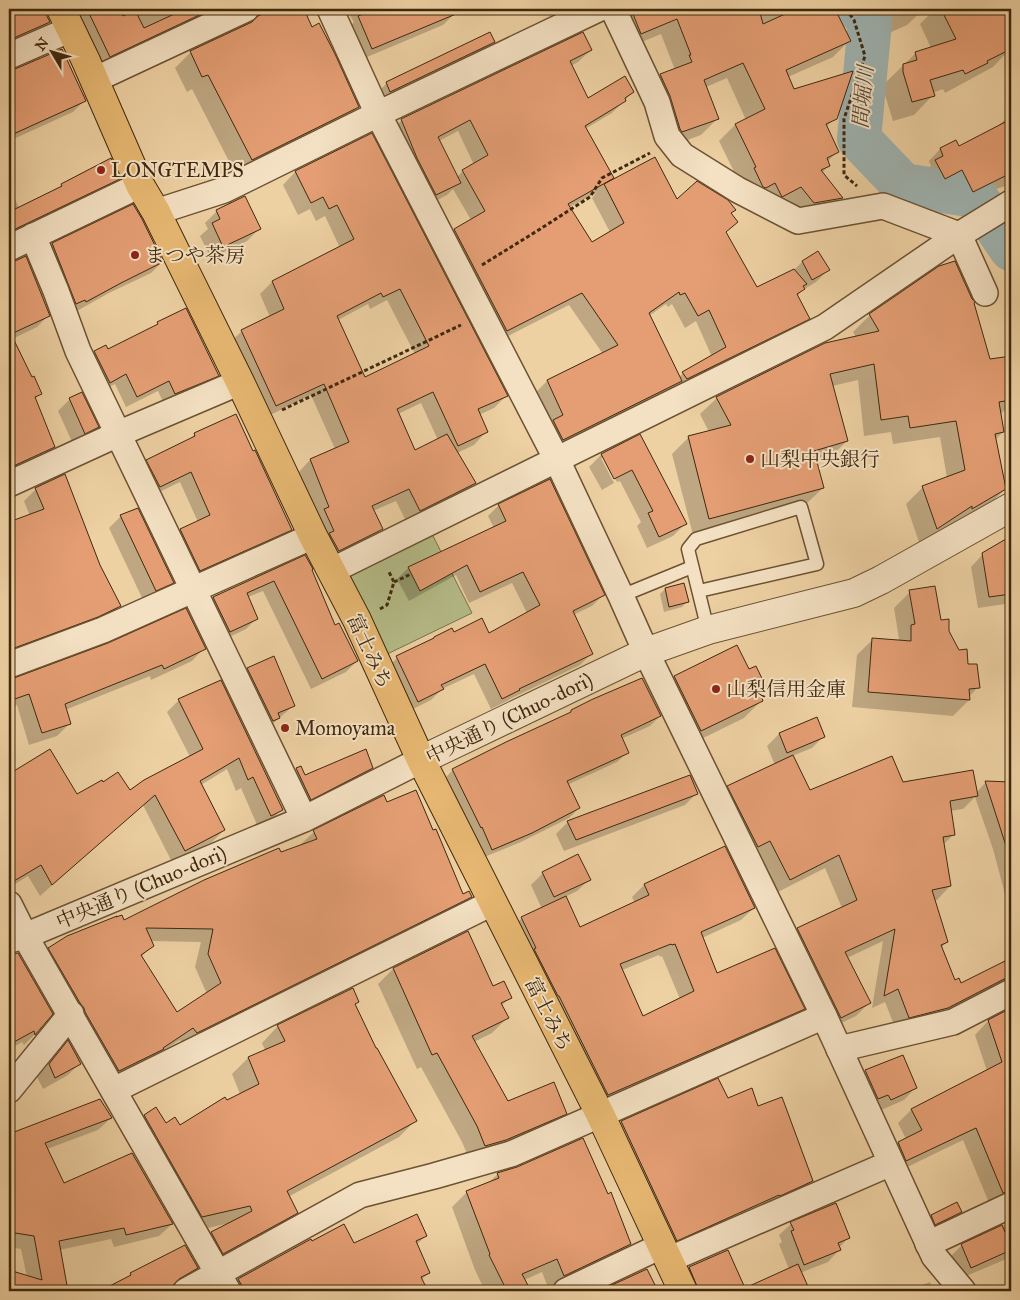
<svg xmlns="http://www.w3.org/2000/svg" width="1020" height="1300" viewBox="0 0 1020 1300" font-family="'IM FELL Great Primer','Noto Serif JP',serif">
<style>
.green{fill:#b5bc88;stroke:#7a724b}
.shadow{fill:#0003;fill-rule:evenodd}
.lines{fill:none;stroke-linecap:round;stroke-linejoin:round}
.river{stroke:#9fb4b2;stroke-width:44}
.building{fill:#e59e74;stroke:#3f280e;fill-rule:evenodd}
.service-casing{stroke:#6b5233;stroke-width:15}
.minor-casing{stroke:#6b5233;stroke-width:28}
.tertiary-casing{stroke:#6b5233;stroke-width:30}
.trunk-casing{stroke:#3f280e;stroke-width:30}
.path{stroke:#3f280e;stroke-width:3;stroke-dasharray:4 2.5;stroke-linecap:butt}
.service{stroke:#f4e1c3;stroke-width:12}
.minor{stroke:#f4e1c3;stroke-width:25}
.tertiary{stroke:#f4e1c3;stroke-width:28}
.trunk{stroke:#e7b872;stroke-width:28}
.poi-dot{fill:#8f2418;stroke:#f4e1c3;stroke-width:2}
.labels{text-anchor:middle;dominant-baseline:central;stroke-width:4;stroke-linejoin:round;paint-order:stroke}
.poi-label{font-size:20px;fill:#3f280e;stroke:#f4e1c3;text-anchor:start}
.street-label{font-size:20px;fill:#3f280e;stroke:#f4e1c3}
.water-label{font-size:21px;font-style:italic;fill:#574b37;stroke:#f4e1c3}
</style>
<rect width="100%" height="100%" fill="#eed1a3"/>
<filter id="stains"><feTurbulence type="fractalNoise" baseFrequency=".004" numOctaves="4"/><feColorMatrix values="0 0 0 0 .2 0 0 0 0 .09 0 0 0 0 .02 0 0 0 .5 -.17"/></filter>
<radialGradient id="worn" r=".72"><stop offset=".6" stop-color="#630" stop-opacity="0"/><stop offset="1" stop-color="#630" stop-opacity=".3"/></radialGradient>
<path class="green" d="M432,534l40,79 -93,45 -36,-80z"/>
<g class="shadow">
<path d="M9,9h33l7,13 -12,12 -28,12z"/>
<path d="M64,9h238l9,19 47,79 -16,16 -106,52 -44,-86 -5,3 -12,-24 16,-16 54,-25 -1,-9 -150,53z"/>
<path d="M346,9h107l2,4 -12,12 -83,35 -13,-31 7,-7z"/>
<path d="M612,9h221l17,31 -17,17 -45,20 5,14 42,27 -9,9 12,24 -11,11 2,3 -7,8 19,25 -16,16 -27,5 -58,-35 -21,-43 16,-16 11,-5 -19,-42 -21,9 11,32 -16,16 -35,13 -22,-56 17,-17 14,-5 -14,-36 -36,15z"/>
<path d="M854,9h70l-17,16 -38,17z"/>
<path d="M935,9h71l5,10v10l-5,6 5,10v3l-18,19 -48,26 -2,-4 -11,4 1,2 -19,20 -21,6 -9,-29v-8l32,-31 15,-5 -11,-24z"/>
<path d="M494,42l-11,10 -104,50 -3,-8 11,-11z"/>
<path d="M591,50l-13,12 -7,4 17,34 45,-8 -21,21 -27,16 27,49 -5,5 123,31 6,8 -11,11 31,56 38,-19 8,-8 26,8 -12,12 -13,8 -6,6 11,22 -13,13 -245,121 -15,-59 12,-12 56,-27 -34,-49 -75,38 -52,-101 12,-12 17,-10 -18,-31 -6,6 -23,12 -35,-75 13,-12zM458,131l16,34 -11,6 -6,6 -18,-36zM596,193l-4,5 18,34 -19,11 -23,-35zM666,304l2,3 4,-3 13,24 11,-7 16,36 -29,16 -4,4 -30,-61z"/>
<path d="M9,71h6l70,29 -12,12 -64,29z"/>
<path d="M1011,118v66l-15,5 -1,-3 -34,17 -11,-22 -17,9 -9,-17 7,-7 -2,-5 11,-12 19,-1 35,-18 9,-9z"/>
<path d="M371,135l135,261 -12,12 -15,7 7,17 -12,13 -17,8 17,30 -12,13 -55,27 -11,-22 -23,10 8,18 -12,13 -43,21 -28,-90 12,-13 25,-11 -24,-54 -47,23 -35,-75 13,-12 28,-14 -10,-23 12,-12 68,-34 -15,-32 -9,5 -6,-12 -12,6 -15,-30 12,-13zM387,300l28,54 -50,24 -27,-58 30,-16 2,5zM421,403l17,37 -23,12 -17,-38z"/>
<path d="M119,178l-11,11 -99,48v-40l4,-2 6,13 38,-18 5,-5z"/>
<path d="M133,206l29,56 -11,11 -42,20 -34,19 -34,-57 11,-11z"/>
<path d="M217,211l42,18 -12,12 -36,17 -11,-22 8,-7 -3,-6z"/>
<path d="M1011,224v9l-3,-5z"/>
<path d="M15,262l33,54 -11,11 -25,12 20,40 9,14 -6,6 18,48 -11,11 -33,15v-210z"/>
<path d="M939,268l50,92 21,-2 1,9v37l-11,11 3,17 -8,8 10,49 -17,17 -32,18 -1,-2 -35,23 -14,-41 17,-17 24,-9 -7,-41 -47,7 -2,-12 -27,4 -6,-56 -26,6 15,55 -17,16 -14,4 7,27 -17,16 -113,31 -21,-81 17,-17 20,-5 -9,-18 17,-16 139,-61 -3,-5 17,-17z"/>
<path d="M158,323l59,52 -11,11 -42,18 -6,-13 -32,16 -11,-23 -17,9 -14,-30 11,-11 12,-1 46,-22z"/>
<path d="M70,399l27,28 -12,12 -12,5 -15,-33z"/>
<path d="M236,415l55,114 -11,11 -91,41 -19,-40 11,-11 17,-8 -18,-40 -31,15 -13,-26 11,-10 41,-20 6,-6z"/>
<path d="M640,436l45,88 -12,12 -26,12 -10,-22 4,-4 -21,-41 -3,1 -13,-24h-3l13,25 -12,7 -13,-23 12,-12z"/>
<path d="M36,489l68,86 15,31 -12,12 -98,39v-133l21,-8 -6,-15z"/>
<path d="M499,505l104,90 -11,11 -19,9 18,39 -11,11 -70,34 -3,2 -16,8 -17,-35 -32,15 -11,11 -24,12 -21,-43 11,-11 56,-24h35l39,-21 -15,-30 -43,20 -13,-28 -47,26 -12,-22 11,-11 86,-40 -6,-12z"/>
<path d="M121,516l51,66 -12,12 -16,8 -35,-74z"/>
<path d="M1011,537v61l-6,6 -27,4 -7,-41 12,-13z"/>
<path d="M305,557l30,69 22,35 -11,11 -35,17 -48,-98 -15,6 9,21 -11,11 -27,13 -16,-33 10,-11z"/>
<path d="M665,589l22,13 -5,5 -18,5 -4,-18z"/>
<path d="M910,592l38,39 30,56 -9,10v3l-16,16 -101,-9 5,-52 16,-16 24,2 2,-2 -5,-31z"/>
<path d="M737,646l12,25 17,17 -7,7 3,5 -18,18 -61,30 -26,-53 17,-18z"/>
<path d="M204,648l-12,13 -41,19 -1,-4 -85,34 5,13 -13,13 -28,9 -12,-40 -8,3v-28z"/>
<path d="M248,669l45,37 -24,21 -31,-48z"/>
<path d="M220,681l62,128 -12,12 -12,6 -17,-39 -5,3 -9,-22 -26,16 23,45 -12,12 -40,20 -29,-57 -103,91 -12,-20 -19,12v-112l40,-25 27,45 54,-4 60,-35 -23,-45 12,-12z"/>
<path d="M572,711l88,5 -10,10 -29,13 6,14 -10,9 -50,23 12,23 -10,10 -48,24 -39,16 -39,-78 10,-10 53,-27 63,-29z"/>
<path d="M816,719l8,17 -12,12 -20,8 17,35 94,-8 73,10 10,-11 25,1v110l-5,5 -13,-49 -18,-52 -12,12 -13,2 4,23 -11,11 7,41 -13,14h-3l13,42 -6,6 13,34 6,2 51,-25v42l-115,29 -11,-28 -13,6 11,-67 -36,17 22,45 -13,13 -29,14 -43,-87 14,-14 44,-21 -17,-40 -49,25 -61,-93 13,-13 47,-22 -8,-19 12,-12z"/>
<path d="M300,768l4,9 68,-9 -9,9 -62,31 -14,-30 9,-9z"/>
<path d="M689,776l8,17 -12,12 -121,46 -8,-17 12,-12z"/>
<path d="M387,804l45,28 30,63 8,2 -13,13 -273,135 -4,-5 -25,16 -49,27 -70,-122 13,-12 75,-28 156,-67 22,-8 -1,-2 13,-12zM150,941l51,1 -6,25 12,27 -30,20 -36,-57 11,-11z"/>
<path d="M724,848l30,60 -13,12 -39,18 15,37 86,34 -12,12 -195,86 -86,-177 12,-12 20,-9 -11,-24 12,-12 46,7 -12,11 -12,6 14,32 56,-26 -3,-6 12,-12zM659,955l1,2 2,-1 18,43 -38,19 -20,-48z"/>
<path d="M467,933l26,55 17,10 -9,8 6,12 -15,15 -18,9 33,61 58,11 -15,15 -80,32 -8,-19 -41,-75 -4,2 -39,-85 15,-15z"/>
<path d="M22,965l29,48 -16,21 -11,11 -2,-3 -13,8v-83z"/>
<path d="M358,1002l-4,3 21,45 40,71 -16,16 -111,60 8,16 -16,16 -73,40 -12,-19 17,-17 18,-10 -44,10 -58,-101 17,-16 21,8 13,3 61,-33 -8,-20 16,-16 17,-8 -3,-7 16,-17z"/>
<path d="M1011,1009v206l-21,-10 -27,-65 -70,34 -8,-17 13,-14 8,-4 -8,-16 13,-13 76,-39 -12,-36 13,-14z"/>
<path d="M68,1042l12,21 -12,12 -25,14 -6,-12 19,-23z"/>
<path d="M902,1056l13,32 -11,12 -25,11 -25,-28 12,-11z"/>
<path d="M718,1080l10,20 30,7 54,74 -14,14 -136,59 -55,-117 14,-15z"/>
<path d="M99,1101l12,17 -13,12 -51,19 17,35 108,40 -13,12 -45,11 -3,-8 -52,11 8,41h-58v-20l18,6 -6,-28 -12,-2v-112z"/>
<path d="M498,1174l132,70 -15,15 -66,31 -7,-18 -20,9 -10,10h-27l-10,-21 -23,-63 15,-15 20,-8z"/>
<path d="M960,1212l-12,12 -25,12 -3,-8 12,-12z"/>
<path d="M1011,1222v35l-54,23 -9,-21 14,-14z"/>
<path d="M791,1224l57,14 -9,10v2l-11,12 -28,11 9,18h-128l-5,-10 14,-13 55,22 44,-21 -10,-25 3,-2 -3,-7z"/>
<path d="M426,1236l-10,9 13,28 -8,7 5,11h-199l11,-11 72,-40 1,2 42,3z"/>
<path d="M197,1268l-13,12 -13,7v4h-68l24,-12 4,-5z"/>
<path d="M646,1270l7,15 -3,3 1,3h-49z"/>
<path d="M930,1282l4,9h-26z"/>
</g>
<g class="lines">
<path class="river" d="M859,9l11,13 -11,117 44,46 72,11 36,53"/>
</g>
<g class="building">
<path d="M9,9h34l7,13 -41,18z"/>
<path d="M87,9h33l3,7 12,-6 9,18 41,-19h27l-102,48z"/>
<path d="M274,9h30l8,18 7,-4 16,31 24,53 -107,53 -44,-85 -6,2 -12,-26 62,-29 6,-6z"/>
<path d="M376,9h92l-96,40 -14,-33z"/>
<path d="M631,9h128l4,15 33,-15h39l16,32 -65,29 8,19 59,-18 -16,48 -11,5 13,28 -12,6 3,8 -9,4 22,28 -29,5 -13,-16 -19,10 -7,-14 -9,5 -3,-1 -9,-19 2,-1 -21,-43 30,-15 -22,-46 -39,17 15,39 -37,13 -2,-3 -10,-33 -10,-22 32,-12 -3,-7h2l-14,-36 -36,15z"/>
<path d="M941,9h66l4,7v33l-24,12 1,2 -23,11 -2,-4 -33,10 5,16 -23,6 -9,-30v-8l14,-4 -2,-8 41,-13z"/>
<path d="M490,32l5,10 -105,50 -4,-10z"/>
<path d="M583,32l9,18 -22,11 18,37 37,-22 9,16 -9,6 1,3 -41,25 29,52 -46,26 24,38 32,-19 -20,-39 51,-27 22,42 20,-18 31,19 8,10 -5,3 7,9 -12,10 31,55 37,-18 13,15 -4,2 2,3 -8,5 13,25 -123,60 -5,-7 44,-25 -17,-37 -11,6 -13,-23 -5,2 -1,-3 -30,21 33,68 -119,59 -10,-20 10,-5 -16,-35 71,-35 -36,-52 -75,38 -53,-102 31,-18 -23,-41 26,-15 -18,-35 -32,17 23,46 -25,12 -19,-37 -16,-39z"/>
<path d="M62,49l24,52 -77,35v-66l6,-1z"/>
<path d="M1011,119v54l-38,19 -11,-22 -17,9 -10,-19 8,-4 -3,-8 16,-8 3,6z"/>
<path d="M372,133l136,263 -30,13 10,23 -30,14 -25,-54 -36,17 18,41 32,-16 29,49 -56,28 -11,-22 -37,17 11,23 -44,22 -10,-18 5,-2 -10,-22 5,-2 -19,-48 39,-17 -25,-58 -48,22 -35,-76 43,-21 -12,-28 82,-42 -17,-34 -8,4 -6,-12 -12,6 -16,-32zM400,289l29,57 -64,31 -28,-61 44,-23 2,4z"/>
<path d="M111,158l9,21 -111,53v-20l53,-26 -1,-2z"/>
<path d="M245,196l16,33 -38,18 -11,-24 8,-4 -4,-9z"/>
<path d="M133,204l9,15 21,43 -42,21 -35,19 -1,-2 -9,4 -24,-61z"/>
<path d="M818,251l12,19 -18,10 -10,-19z"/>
<path d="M26,256l24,60 -39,18 21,43 2,-1 8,18 -7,3 20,50 -46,21v-206l6,-1z"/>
<path d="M955,261l17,38 3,3 -1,1 16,56 21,-3v44l-12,2 5,30 -9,2 11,55 -34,20v-3l-35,23 -15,-43 43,-16 -9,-49 -46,7 -2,-12 -27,4 -7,-56 -44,10 18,67 -34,10 10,37 -115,31 -21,-83 43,-11 -15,-28 109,-54 54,-12 -10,-17 70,-48z"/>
<path d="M186,308l33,68 -44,18 -6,-13 -32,16 -11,-23 -16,9 -16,-32 12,-6 2,4 50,-25 -1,-2z"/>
<path d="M82,392l17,35 -14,7 -16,-36z"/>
<path d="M236,414l17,37 2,-1 37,80 -92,41 -20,-42 30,-14 -19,-43 -31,15 -14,-27 49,-24 -1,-3z"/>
<path d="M640,434l47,90 -28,13 -11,-24 5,-2 -21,-41 -18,9 -13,-25z"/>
<path d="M65,474l35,91 21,41 -23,11 -89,33v-128l35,-13 -9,-21z"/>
<path d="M550,479l55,116 -32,16 20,43 -74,35 1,1 -18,9 -17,-35 -44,21 3,4 -26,13 -22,-46 38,-18v-1l18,-9 2,4 28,-14 7,15 51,-28 -17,-33 -43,20 -13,-27 -47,26 -12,-24 98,-46 -8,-17z"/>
<path d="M138,508l36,75 -18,8 -36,-76z"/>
<path d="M1011,536v58l-22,3 -7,-44z"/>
<path d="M305,555l8,14 -1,1 23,55 4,-2 19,38 -36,18 -48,-98 -27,12 11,26 -28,13 -17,-35z"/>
<path d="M684,583l5,19 -20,5 -4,-19z"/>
<path d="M935,586l6,34 8,-1v12l10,19 8,-1 1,15h9l3,24 -11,1 1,11 -102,-8 4,-54 39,3v-16l4,-1 -6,-34z"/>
<path d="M186,608l20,41 -42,20 -2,-4 -97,39 6,20 -29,9 -13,-39 -20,7v-22l5,-1 94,-35z"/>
<path d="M737,645l12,24 7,-3 11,23 -7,3 3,9 -62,30 -27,-55z"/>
<path d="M274,656l21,50 -17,7 2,5 -7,3 -26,-53z"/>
<path d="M642,678l19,38 -40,19 8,18 -62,28 13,27 -48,25 -40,17 -10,-23 -1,1 -29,-59 54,-27 65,-30v-2l22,-11z"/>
<path d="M221,680l62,130 -12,6 -18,-39 -5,3 -9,-22 -39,23 25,49 -40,21 -30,-56 -103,90 -11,-20 -32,19v-110l41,-25 27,45 25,-14 1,2 15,-10 12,18 14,-10 59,-31 -25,-50z"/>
<path d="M817,717l8,20 -38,16 -8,-20z"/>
<path d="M366,749l7,19 -62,32 -15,-32 5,-2 4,9z"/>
<path d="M793,755l17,35 82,-34 11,26 70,-12 5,26 -28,5 5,34 -12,2 8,49 -19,4 16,52 -7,3 14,35 4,-2 2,5 50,-25v20l-7,1 -56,29 -39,10 -11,-29 -14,7 11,-67 -50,23 26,51 -30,15 -44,-90 60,-28 -18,-45 -49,25 -20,-39 -12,6 -31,-61z"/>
<path d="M690,775l8,19 -122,46 -9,-19z"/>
<path d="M985,781l26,1v67h-4z"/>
<path d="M416,790l17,40 3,-1 27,65 6,-3 3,6 -275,136 -4,-5 -30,20 1,1 -45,22 -34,-59 -1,-4 -4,-5 -32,-55 19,-12 50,-20 -1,1 6,-2 2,5 80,-40 75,-32 2,4 36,-13 -4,-9 71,-35 3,7zM146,928l67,1 -5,25 13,29 -44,29 -36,-57 13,-9z"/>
<path d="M725,846l30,62 -54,24 16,41 58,-25 30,61 -197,86 -49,-99h-1l-24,-47 2,-1 -15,-31 45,-21 14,31 69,-32 -5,-11zM671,944l1,1 3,-1 19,47 -51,25 -23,-52z"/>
<path d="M578,854l13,26 -37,17 -12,-25z"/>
<path d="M468,931l25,55 11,-5 8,17 -11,5 8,15 -37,18 36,65 46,-19 13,32 -61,26 -21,6 -8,-20 -40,-73 -5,2 -39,-87z"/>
<path d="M18,953l35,61 -18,21 -1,-4 -20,11 -5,-12v-76z"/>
<path d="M353,988l6,14 -4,2 21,44h1l40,73 -130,70 11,22 -75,41 -12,-22 41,-21 -2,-5 -48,11 -58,-102 12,-8 10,16 9,-6 5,8 45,-28 2,3 32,-16 -11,-27 37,-16 -8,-16z"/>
<path d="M1011,1008v183l-8,2 -27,-65 -70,33 -8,-19 24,-12 -11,-21 91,-47 -14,-42z"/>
<path d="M68,1040l13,24 -26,14 -6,-14z"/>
<path d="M903,1055l14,33 -26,12 -3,-5 -10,4 -13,-29z"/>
<path d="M718,1078l10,20 24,-10 6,18 24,-9 31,84 -33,15 -1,-1 -102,46 -56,-120z"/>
<path d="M100,1099l12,19 -67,25 19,40 68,-30 41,71 -47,11 -2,-7 -65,13 9,50h-59v-21l33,10 -8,-44 -25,-4v-98z"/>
<path d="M583,1138l25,56 3,-2 20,52 -67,32 -7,-17 -35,15 9,17h-24l-18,-36 1,-1 -24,-63 33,-13 -2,-5 20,-6z"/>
<path d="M957,1202l5,10 -27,13 -4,-10z"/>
<path d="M836,1203l14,35 -12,5 3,7 -37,15 -13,-34 3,-1 -4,-8z"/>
<path d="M417,1214l10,22 -11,5 14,32 -9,4 7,14h-186l-1,-7 -3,-5 73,-40 1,2 32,-17 10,19z"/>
<path d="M1002,1225l3,7 6,-2v20l-40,18 -10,-24z"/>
<path d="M185,1245l13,23 -19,11 -5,5 -2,7h-72l31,-16 -1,-2z"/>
<path d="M728,1250l17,38 53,-24 12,27h-111l-10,-24z"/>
<path d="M647,1269l8,16 -12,6h-44z"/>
</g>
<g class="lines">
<defs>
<g id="service">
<path d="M699,591l118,-27 -16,-57 -105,32 -8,10 20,81"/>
<path d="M621,596l71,-29"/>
</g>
<g id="minor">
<path d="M330,9l48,105 179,346 64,136 25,56 178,364 110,240 29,35"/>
<path d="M613,9l44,93 10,34 15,19 56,35 60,31 85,-15 76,29 26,58"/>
<path d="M9,56l62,-27"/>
<path d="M94,80l152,-71"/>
<path d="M156,212l68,-22 154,-76 220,-105"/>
<path d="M33,236l23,55 22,60 226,468"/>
<path d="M9,248l131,-63"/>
<path d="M9,484l109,-50 122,-52"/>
<path d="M331,571l494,-244 134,-92 52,-32"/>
<path d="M9,665l94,-35 210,-94"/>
<path d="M9,904l16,32 203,355"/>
<path d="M9,940l16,-4 279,-117 117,-59"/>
<path d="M839,1049l114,-27 58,-30"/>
<path d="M9,1090l62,-76"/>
<path d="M114,1090l378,-187"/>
<path d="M928,1244l83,-39"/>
<path d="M668,1260l223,-97"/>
<path d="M186,1291l174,-96 74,-19 77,-22 313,-138"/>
<path d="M566,1291l95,-45"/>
</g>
<path id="tertiary" d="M421,760l225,-108 62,-22 146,-37 27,-13 130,-73"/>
<path id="trunk" d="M61,9l25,52 54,124 16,27 84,170 73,154 44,84 64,140 179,354 83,177"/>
</defs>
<use href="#service" class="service-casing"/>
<use href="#minor" class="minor-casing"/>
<use href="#tertiary" class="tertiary-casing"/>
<use href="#trunk" class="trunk-casing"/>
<g class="path">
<path d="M846,9l8,11 11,36 -21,63v56l13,11"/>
<path d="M482,265l55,-34 53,-34 12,-19 48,-25"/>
<path d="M282,410l179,-85"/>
<path d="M394,582l17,-8"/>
<path d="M380,609l7,-4 7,-23 -6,-12"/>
</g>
<use href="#service" class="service"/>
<use href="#minor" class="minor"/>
<use href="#tertiary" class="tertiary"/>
<use href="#trunk" class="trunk"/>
</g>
<g class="poi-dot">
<circle cx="101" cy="170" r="5"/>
<circle cx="135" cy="255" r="5"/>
<circle cx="750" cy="459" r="5"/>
<circle cx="716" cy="689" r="5"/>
<circle cx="285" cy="728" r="5"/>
</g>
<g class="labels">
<g class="poi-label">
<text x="111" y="170">LONGTEMPS</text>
<text x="145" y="255">まつや茶房</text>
<text x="760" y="459">山梨中央銀行</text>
<text x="726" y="689">山梨信用金庫</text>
<text x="295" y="728">Momoyama</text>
</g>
<g class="street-label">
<text transform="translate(370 651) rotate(65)">富士みち</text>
<text transform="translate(509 718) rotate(-26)">中央通り (Chuo-dori)</text>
<text transform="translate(141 887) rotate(-23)">中央通り (Chuo-dori)</text>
<text transform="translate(549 1014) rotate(63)">富士みち</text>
</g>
<g class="water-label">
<text transform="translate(863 97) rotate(-85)">間堀川</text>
</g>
</g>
<rect width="1020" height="1300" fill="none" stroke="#eed1a3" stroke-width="30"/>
<rect x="10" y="10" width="1000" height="1280" fill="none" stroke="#3f280e" stroke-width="2.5"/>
<rect x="15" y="15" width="990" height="1270" fill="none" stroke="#3f280e"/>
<g transform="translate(52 52) rotate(308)" stroke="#f4e1c3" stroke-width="4" paint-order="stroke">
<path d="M0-4L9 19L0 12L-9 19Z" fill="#3f280e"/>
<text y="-8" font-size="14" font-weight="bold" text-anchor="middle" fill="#3f280e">N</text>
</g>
<rect width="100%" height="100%" filter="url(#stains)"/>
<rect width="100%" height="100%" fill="url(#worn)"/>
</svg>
